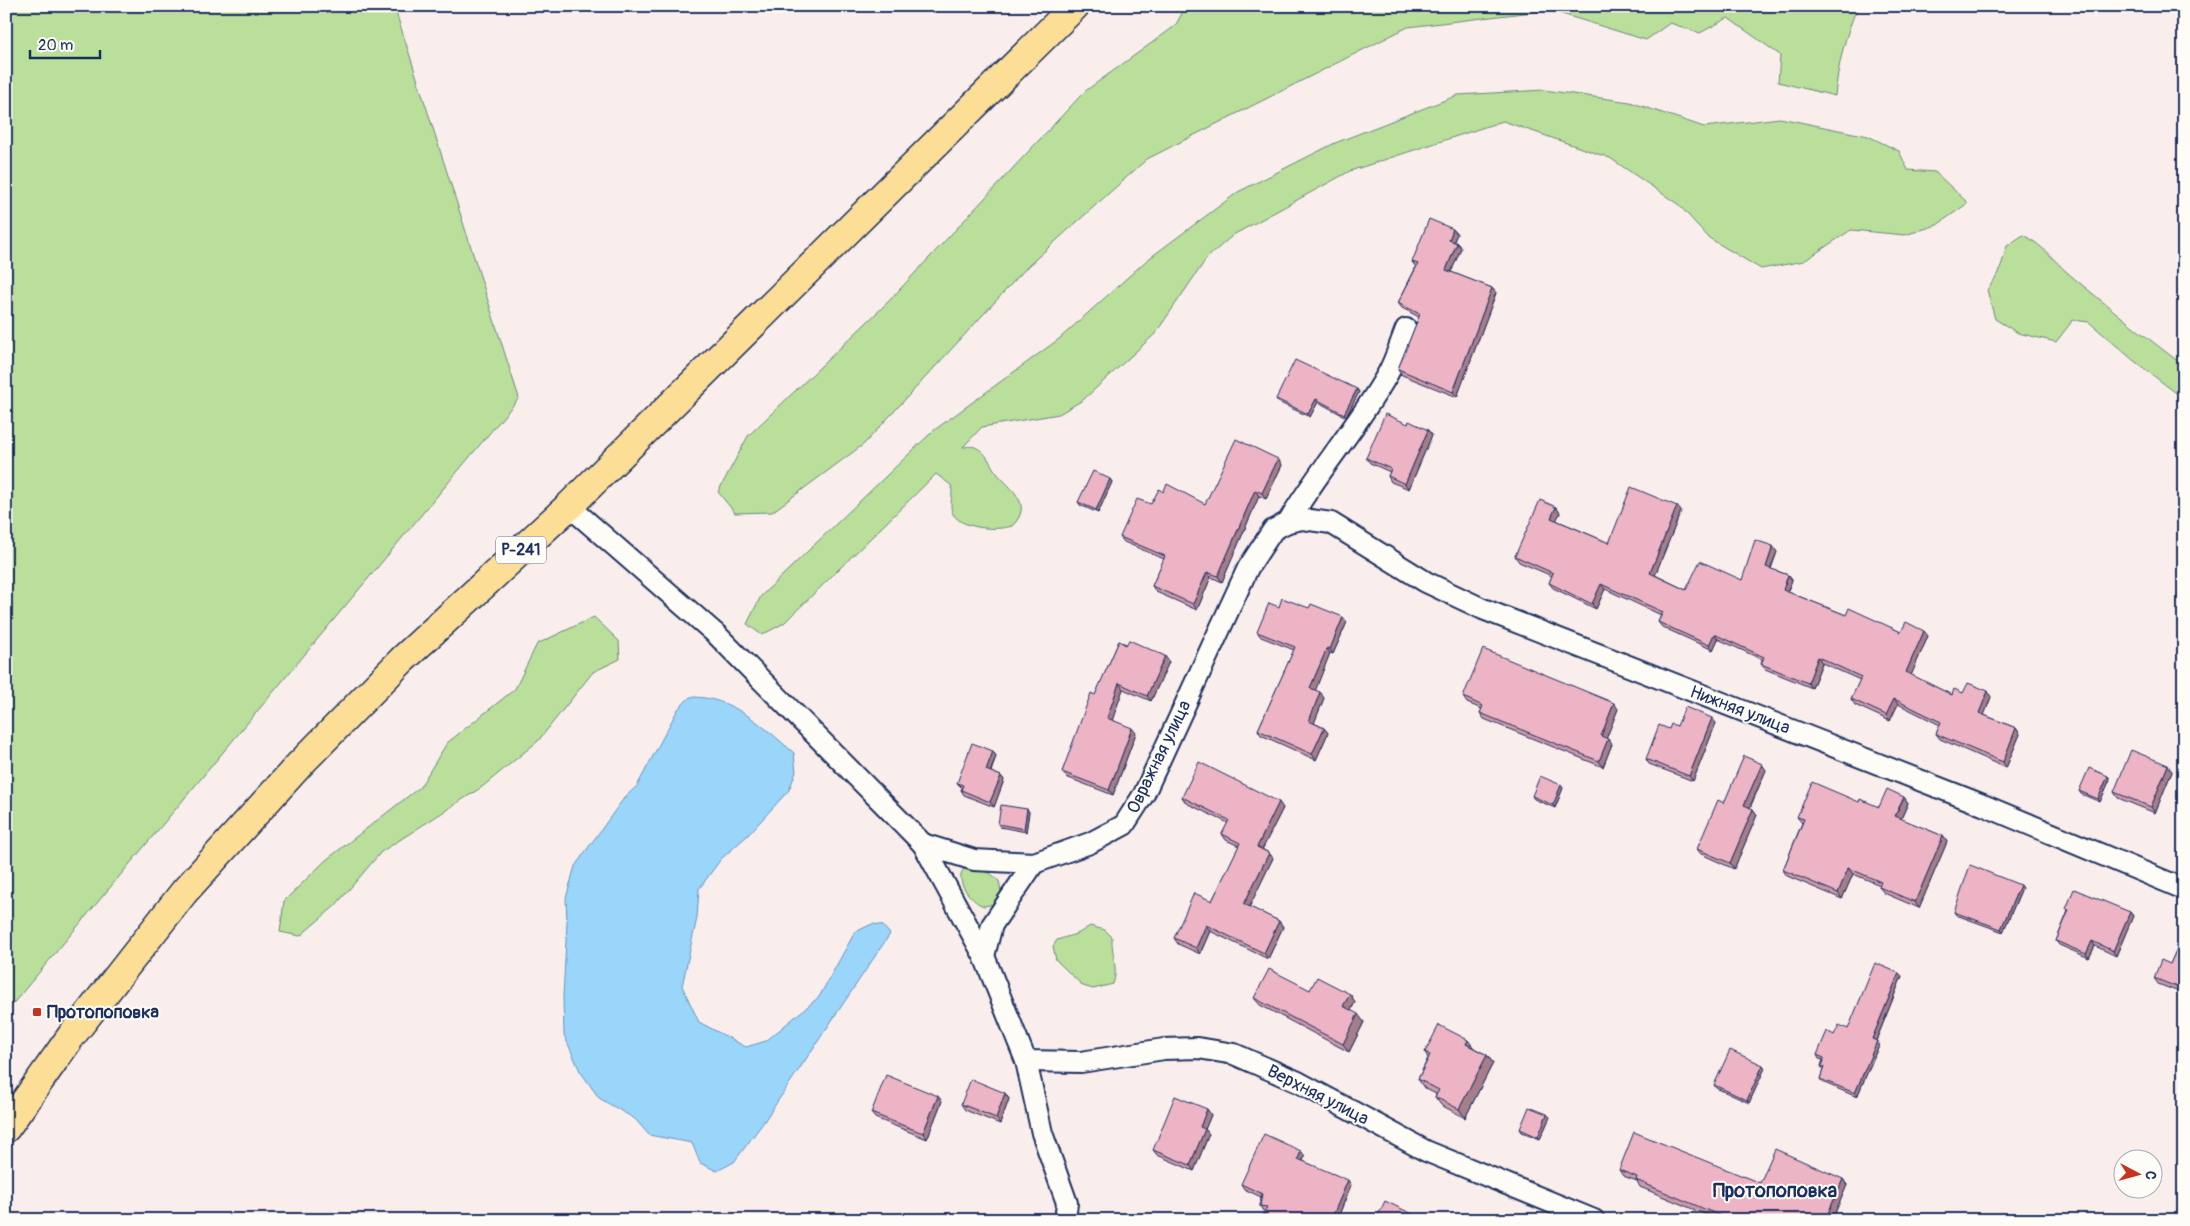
<svg xmlns="http://www.w3.org/2000/svg" width="2190" height="1226" viewBox="0 0 2190 1226" font-family="Pangolin,sans-serif">
<style>
.green{fill:#b9df9a;stroke:#6a877c}
.water{fill:#9ad5fa;stroke:#6793bc}
.lines{fill:none;stroke-linecap:round;stroke-linejoin:round}
.street-casing{stroke:#1b2f5e;stroke-width:24}
.highway-casing{stroke:#1b2f5e;stroke-width:31}
.street{stroke:#fdfcf7;stroke-width:20}
.highway{stroke:#fcde96;stroke-width:28}
.wall{fill:#cc9ba9;stroke:#1b2f5e}
.shaded-wall{fill:#a67e8a;stroke:#1b2f5e}
.building{fill:#edb4c5;stroke:#1b2f5e}
.poi-dot{fill:#c8321e;stroke:#fdfcf7;stroke-width:2}
.labels{text-anchor:middle;dominant-baseline:central;stroke-width:4;stroke-linejoin:round;paint-order:stroke}
.shield{fill:#fdfcf7;stroke:#5f6c8c;stroke-width:1}
.shield-label{font-size:16px;font-weight:bold;fill:#1b2f5e}
.street-label{font-size:18px;fill:#1b2f5e;stroke:#fdfcf7}
.poi-label{font-size:18px;font-weight:bold;fill:#1b2f5e;stroke:#fdfcf7;text-anchor:start}
.quarter-label{font-size:20px;font-weight:bold;fill:#1b2f5e;stroke:#fdfcf7}
</style>
<rect width="100%" height="100%" fill="#faeeed"/>
<filter id="ink" filterUnits="userSpaceOnUse"><feTurbulence type="fractalNoise" baseFrequency=".02" numOctaves="2"/><feDisplacementMap in="SourceGraphic" scale="10" xChannelSelector="R" yChannelSelector="G"/><feConvolveMatrix kernelMatrix="1 2 1 2 8 2 1 2 1" color-interpolation-filters="sRGB"/></filter>
<g filter="url(#ink)">
<g class="green">
<path d="M6,6h388l125,392 -513,614z"/>
<path d="M1186,6h672c-13,29 -20,59 -23,90l-57,-14 2,-27 -52,-37 -28,15 -30,-10 -24,17 -97,-30 -141,17 -261,132 -119,107 -164,178 -92,68 -37,1 -17,-21 30,-56 139,-133 197,-211 91,-66z"/>
<path d="M1544,90l86,12 74,25 76,-9 88,18 31,15 9,19 27,2 33,31 -31,22 -32,10 -54,-5 -47,31 -43,8 -52,-31 -30,-33 -69,-47 -107,-37 -153,50 -117,64 -26,23 -52,76 -72,66 -24,14 -77,13 -19,20c4,0 9,-2 14,1 10,5 13,16 19,24 14,17 39,32 16,54 -15,5 -53,3 -60,-14 -3,-9 2,-18 -1,-27l-15,-11 -152,149 -22,12 -15,-11 14,-28 172,-165 126,-92 88,-79 91,-68 97,-49 123,-48z"/>
<path d="M2023,235c19,9 30,25 46,39 38,32 76,62 115,92v33l-51,-39 -44,-38 -16,-2 -17,22 -38,-9 -23,-14 -8,-29 12,-17 8,-27z"/>
<path d="M594,617l25,24 1,18 -27,13 -55,69 -56,46 -101,65 -46,54 -35,30 -20,-4 4,-31 42,-41 94,-73 27,-44 68,-54 22,-45z"/>
<path d="M965,868l25,5 9,8 2,11 -7,12 -10,2c-12,-3 -32,-27 -19,-38z"/>
<path d="M1090,926l15,4 7,7c-1,17 7,32 1,47l-20,5 -10,-3 -27,-26 -3,-14 4,-6 22,-7z"/>
</g>
<path class="water" d="M690,697c42,-1 74,30 104,56l2,19 -7,18 -41,45 -27,24 -22,30 -2,29 -15,68 17,36 47,25 20,-6 53,-44 36,-65 17,-8 10,1 8,9 -127,189 -29,39 -17,9 -17,-8 -8,-20 -43,-8 -14,-16 -36,-21 -19,-27 -16,-36 -1,-39 4,-74 -1,-24 9,-32 49,-68 13,-12 41,-77z"/>
<g class="lines">
<defs>
<g id="street">
<path d="M569,506l148,129 206,209 61,112 42,105 16,72 25,70 -2,17"/>
<path d="M1288,522c30,-51 70,-96 99,-147 8,-14 13,-31 19,-46"/>
<path d="M923,844l51,16 60,3 56,-20 34,-18 20,-31 104,-226 25,-38 15,-8 15,-3 28,4 95,59 57,27 500,196 201,84"/>
<path d="M984,956l8,-31 42,-62"/>
<path d="M1026,1061l55,1 83,-13 34,-1 36,6 64,28 128,69 168,69"/>
</g>
<path id="highway" d="M6,1128l66,-93 112,-143 116,-128 102,-104 167,-154 506,-500"/>
</defs>
<use href="#street" class="street-casing"/>
<use href="#highway" class="highway-casing"/>
<use href="#street" class="street"/>
<use href="#highway" class="highway"/>
</g>
<g class="wall">
<path d="M1453,229l4,5 -3,7 3,2 4,5 -10,24 41,16 4,5 -39,104 -55,-22 -4,-6 21,-52 -17,-9 -4,-5 18,-36 -4,-5z"/>
<path d="M1357,389l2,3 -13,25 -28,-15 -8,15 -32,-15 -2,-3z"/>
<path d="M1408,424l20,6 4,5 -23,54 -18,-7 -3,-6 2,-4 -20,-9 -4,-5z"/>
<path d="M1278,459l4,6 -16,34 -7,-3 -37,86 -11,-5 -14,33 -41,-18 -4,-6 12,-27 -40,-17 -4,-5 43,-45 42,12z"/>
<path d="M1110,479l2,3 -14,31 -18,-8 -2,-3z"/>
<path d="M1556,507l4,6 -4,7 53,23 72,-32 -26,64 31,15 56,-10 35,-28 -6,17 17,6 4,5 -4,12 58,23 55,17 27,4 -17,39 41,20 11,-2 28,4 -7,18 32,13 4,6 -14,34 -66,-29 -4,-5 4,-9 -42,-21 -8,17 -35,-16 -4,-6 9,-19 -38,-17 -10,25 -47,-19 -4,-5 2,-4 -45,-21 -5,11 -51,-23 -4,-5 3,-7 -56,-26 -9,20 -43,-21 -4,-5 3,-7 -33,-14 -4,-6z"/>
<path d="M1279,607l68,15 -14,32 -3,-1 -15,37 9,8 -10,25 10,5 4,5 -12,27 -55,-25 -3,-5 36,-80 -33,-13 -4,-5z"/>
<path d="M1119,641l50,21 -18,39 -28,-12 -11,31 24,13 -23,62 -47,-18 -4,-5z"/>
<path d="M1463,697l155,12 -12,29 6,6 -9,23 -119,-48 -4,-6 2,-4 -15,-6z"/>
<path d="M1716,723l-23,58 -44,-17 -3,-5 23,-30 8,-3z"/>
<path d="M993,751l3,5 -5,16 10,4 3,4 -10,27 -30,-12 -3,-5 1,-2 -5,-5z"/>
<path d="M1766,770l-16,38 3,1 4,6 -23,54 -33,-15 -4,-5 27,-46z"/>
<path d="M2172,771l-17,42 -37,-15 -4,-6z"/>
<path d="M2108,776l2,3 -10,23 -19,-8 -2,-3z"/>
<path d="M1563,788l-8,20 -21,-9 -2,-3z"/>
<path d="M1182,797l101,11 -21,41 7,4 4,5 -24,49 30,14 4,6 -15,32 -58,-28 -10,23 -22,-10 -4,-6 38,-37 27,-55 -13,-6 -4,-6 6,-11 -42,-20z"/>
<path d="M1904,797l4,6 -7,16 42,17 4,6 -28,66 -35,-15 -5,-6 1,-2 -27,-11 -11,25 -55,-23 -4,-6 19,-47 -5,-6 82,-10z"/>
<path d="M1027,809l2,3 -3,20 -26,-5 -2,-3z"/>
<path d="M2022,888l-19,44 -47,-17 -2,-3z"/>
<path d="M2066,909l64,3 3,4 -17,40 -21,-10 -6,12 -30,-13 -3,-4 12,-30z"/>
<path d="M2184,933v61l-26,-10 -4,-6 16,-14z"/>
<path d="M1902,976l-26,65 3,4 -22,52 -35,-15 -2,-3 3,-9 -2,-4 2,-6 -4,-1 -2,-4 17,-20 14,-6z"/>
<path d="M1310,990l40,4 5,8 -4,8 13,12 -15,30 -89,-47 -6,-7z"/>
<path d="M1474,1048l13,7 6,8 -28,55 -24,-13 -6,-8 1,-3 -12,-6 -6,-9 10,-21 -3,-6z"/>
<path d="M1765,1068l-16,35 -33,-15 -2,-3z"/>
<path d="M1005,1093l4,6 -9,25 -35,-14 -4,-6z"/>
<path d="M942,1101l-15,38 -52,-21 -4,-5z"/>
<path d="M1207,1109l4,6 -6,14 4,5 -15,37 -37,-16 -4,-5z"/>
<path d="M1547,1114l3,3 -10,22 -18,-7 -2,-3z"/>
<path d="M1305,1156l-2,5 48,24 -14,35h-70l-4,-5 2,-4h-2l-3,-5 1,-9 -17,-8 -3,-5z"/>
<path d="M1619,1170l141,13 83,-4 4,6 -15,35h-113l-79,-33 -3,-6 -14,-5z"/>
</g>
<g class="shaded-wall">
<path d="M1453,229l4,5 -5,11 -3,-5z"/>
<path d="M1457,243l4,5 -11,27 -4,-5z"/>
<path d="M1492,288l4,5 -39,104 -4,-5z"/>
<path d="M1357,389l2,3 -13,25 -2,-3z"/>
<path d="M1316,399l2,3 -8,15 -2,-3z"/>
<path d="M1428,430l4,5 -23,54 -4,-5z"/>
<path d="M1278,459l4,6 -16,34 -4,-6z"/>
<path d="M1110,479l2,3 -14,31 -2,-3z"/>
<path d="M1255,490l4,6 -37,86 -4,-6z"/>
<path d="M1677,506l4,5 -27,67 -4,-5z"/>
<path d="M1556,507l4,6 -5,10 -4,-5z"/>
<path d="M1773,546l4,6 -8,20 -3,-5z"/>
<path d="M1207,572l4,5 -14,33 -4,-6z"/>
<path d="M1788,575l4,5 -6,15 -3,-5z"/>
<path d="M1601,584l4,5 -9,20 -4,-5z"/>
<path d="M1343,617l4,5 -14,32 -3,-5z"/>
<path d="M1924,631l4,5 -18,42 -4,-6z"/>
<path d="M1714,634l4,5 -5,11 -4,-5z"/>
<path d="M1327,648l3,5 -16,41 -4,-6z"/>
<path d="M1165,656l4,6 -18,39 -4,-5z"/>
<path d="M1818,657l4,6 -10,25 -4,-5z"/>
<path d="M1119,683l4,6 -12,35 -4,-6z"/>
<path d="M1988,691l3,6 -8,21 -4,-5z"/>
<path d="M1320,692l4,6 -11,28 -4,-5z"/>
<path d="M1894,699l4,5 -8,17 -4,-6z"/>
<path d="M1614,703l4,6 -13,33 -4,-6z"/>
<path d="M1712,718l4,5 -23,58 -4,-5z"/>
<path d="M1132,728l4,5 -23,62 -4,-5z"/>
<path d="M1324,728l4,5 -12,27 -4,-6z"/>
<path d="M2016,728l4,6 -14,34 -3,-6z"/>
<path d="M1608,739l4,5 -9,23 -4,-6z"/>
<path d="M993,751l3,5 -7,19 -3,-5z"/>
<path d="M1762,764l4,6 -18,41 -4,-6z"/>
<path d="M2168,765l4,6 -17,42 -4,-6z"/>
<path d="M1001,776l3,4 -10,27 -4,-5z"/>
<path d="M2108,776l2,3 -10,23 -2,-3z"/>
<path d="M1561,785l2,3 -8,20 -2,-3z"/>
<path d="M1904,797l4,6 -9,20 -4,-7z"/>
<path d="M1279,802l4,6 -22,44 -4,-5z"/>
<path d="M1027,809l2,3 -3,20 -2,-3z"/>
<path d="M1753,809l4,6 -23,54 -4,-6z"/>
<path d="M1943,836l4,6 -28,66 -4,-6z"/>
<path d="M1269,853l4,5 -25,52 -4,-6z"/>
<path d="M1848,868l5,6 -11,25 -4,-6z"/>
<path d="M2020,885l2,3 -19,44 -2,-3z"/>
<path d="M2130,912l3,4 -17,40 -3,-5z"/>
<path d="M1279,921l4,6 -15,32 -4,-6z"/>
<path d="M1206,925l4,6 -10,23 -4,-6z"/>
<path d="M2092,941l3,5 -6,12 -3,-4z"/>
<path d="M1899,973l3,3 -27,67 -3,-4z"/>
<path d="M1350,994l5,8 -6,12 -6,-8z"/>
<path d="M1358,1014l6,8 -15,30 -6,-8z"/>
<path d="M1468,1040l6,8 -8,-4z"/>
<path d="M1877,1041l2,4 -22,52 -2,-4z"/>
<path d="M1487,1055l6,8 -28,55 -6,-9z"/>
<path d="M1763,1065l2,3 -16,35 -2,-3z"/>
<path d="M1005,1093l4,6 -9,25 -4,-6z"/>
<path d="M938,1096l4,5 -15,38 -4,-6z"/>
<path d="M1207,1109l4,6 -7,17 -4,-5z"/>
<path d="M1547,1114l3,3 -10,22 -2,-2z"/>
<path d="M1205,1129l4,5 -15,37 -4,-6z"/>
<path d="M1301,1151l4,5 -4,8 -3,-5z"/>
<path d="M1843,1179l4,6 -15,35h-7z"/>
<path d="M1348,1180l3,5 -14,35h-6z"/>
</g>
<g class="building">
<path d="M1429,219l24,10 -4,11 8,3 -11,27 46,18 -39,104 -55,-23 22,-55 -22,-11 20,-39 -6,-2z"/>
<path d="M1295,360l62,29 -13,25 -28,-15 -8,15 -32,-15z"/>
<path d="M1385,414l23,10 1,-3 19,9 -23,54 -17,-8 3,-7 -25,-11z"/>
<path d="M1236,439l42,20 -16,34 -7,-3 -37,86 -11,-4 -14,32 -41,-18 13,-30 -45,-19 17,-38 14,5 8,-15 4,3 4,-8 38,20z"/>
<path d="M1093,471l17,8 -14,31 -18,-8z"/>
<path d="M1631,487l46,19 -27,67 36,17 14,-29 42,19 13,-40 18,6 -7,21 22,8 -5,15 63,25 3,-7 52,24 5,-10 18,9 -18,41 46,23 2,-6 9,4 5,-10 20,8 -9,22 37,15 -13,34 -67,-28 5,-12 -47,-23 -8,16 -35,-16 10,-22 -43,-20 -10,26 -47,-19 3,-7 -50,-23 -5,11 -51,-23 5,-10 -62,-28 -9,20 -43,-21 4,-10 -38,-17 25,-56 16,7 -5,11 58,25z"/>
<path d="M1282,598l27,10 2,-4 32,13 -13,32 -3,-1 -17,40 10,4 -11,29 15,7 -12,26 -54,-24 37,-83 -38,-15 12,-29 10,4z"/>
<path d="M1129,640l36,16 -18,40 -28,-13 -12,35 25,10 -23,62 -47,-18 29,-79 4,2 24,-54 7,4z"/>
<path d="M1483,649l131,54 -13,33 7,3 -9,22 -119,-48 3,-7 -20,-9z"/>
<path d="M1685,707l27,11 -23,58 -43,-17 13,-34 10,4 2,-5 6,2z"/>
<path d="M972,743l21,8 -7,19 15,6 -11,26 -29,-12 2,-5 -6,-2z"/>
<path d="M2131,750l37,15 -17,42 -37,-15z"/>
<path d="M1744,756l18,8 -18,41 9,4 -23,54 -33,-14 21,-49 6,3z"/>
<path d="M1199,762l80,40 -22,45 12,6 -25,51 35,17 -15,32 -58,-28 -10,23 -22,-10 20,-45 18,8 28,-58 -18,-9 7,-14 -47,-23z"/>
<path d="M2089,768l19,8 -10,23 -19,-8z"/>
<path d="M1540,776l21,9 -8,20 -21,-9z"/>
<path d="M1812,782l47,20 1,-3 19,8 8,-18 17,8 -9,19 48,20 -28,66 -36,-15 2,-5 -33,-14 -10,25 -55,-23 21,-51 -7,-2z"/>
<path d="M1001,805l26,4 -3,20 -26,-5z"/>
<path d="M1970,865l50,20 -19,44 -47,-17z"/>
<path d="M2074,889l56,23 -17,39 -21,-10 -6,13 -30,-13 13,-31 -3,-1z"/>
<path d="M2184,933v57l-30,-12 7,-18 9,4z"/>
<path d="M1875,963l24,10 -27,66 5,2 -22,52 -35,-14 4,-12 -3,-1 3,-8 -7,-3 10,-24 7,4 5,-10 9,4z"/>
<path d="M1269,969l41,21 7,-13 33,17 -7,12 15,8 -15,30 -89,-46z"/>
<path d="M1439,1025l29,15 -2,4 21,11 -28,54 -24,-12 4,-7 -21,-11 12,-24 -5,-3z"/>
<path d="M1730,1050l33,15 -16,35 -33,-15z"/>
<path d="M886,1075l52,21 -15,37 -52,-20z"/>
<path d="M971,1079l34,14 -9,25 -35,-14z"/>
<path d="M1175,1096l32,13 -7,18 5,2 -15,36 -37,-15z"/>
<path d="M1529,1107l18,7 -9,23 -18,-8z"/>
<path d="M1634,1132l126,51 15,-34 68,30 -18,41h-105l1,-4 -85,-36 1,-3 -18,-7z"/>
<path d="M1264,1134l37,17 -3,8 50,21 -17,40h-57l-11,-5 4,-8 -7,-1 2,-12 -21,-10z"/>
<path d="M1385,1201l40,19h-49z"/>
</g>
</g>
<rect class="poi-dot" x="32" y="1007" width="10" height="10" rx="2.5"/>
<g class="labels">
<rect class="shield" x="496" y="536.5" width="50" height="27" rx="4"/>
<g class="shield-label">
<text x="521" y="550">Р-241</text>
</g>
<g class="street-label">
<text transform="translate(1740 710) rotate(21)">Нижняя улица</text>
<text transform="translate(1159 757) rotate(-64)">Овражная улица</text>
<text transform="translate(1318 1095) rotate(27)">Верхняя улица</text>
</g>
<g class="poi-label">
<text x="47" y="1012">Протопоповка</text>
</g>
<g class="quarter-label">
<text x="1775" y="1190">Протопоповка</text>
</g>
</g>
<rect width="2190" height="1226" fill="none" stroke="#fdfcf7" stroke-width="25"/>
<rect x="12" y="12" width="2165" height="1201" fill="none" stroke="#1b2f5e" stroke-width="2" filter="url(#ink)"/>
<g transform="translate(2138 1174) rotate(96)"><circle r="24" fill="#fdfcf7" stroke="#a3aaba"/>
<path d="M0-4L9 19L0 12L-9 19Z" fill="#c8321e"/>
<text y="-8" font-size="14" font-weight="bold" text-anchor="middle" fill="#1b2f5e">С</text>
</g>
<path d="M30 50v8h70v-8" fill="none" stroke="#1b2f5e" stroke-width="2.5"/>
<text x="38" y="50" font-size="15" fill="#1b2f5e" stroke="#fdfcf7" stroke-width="4" paint-order="stroke">20 m</text>
</svg>
